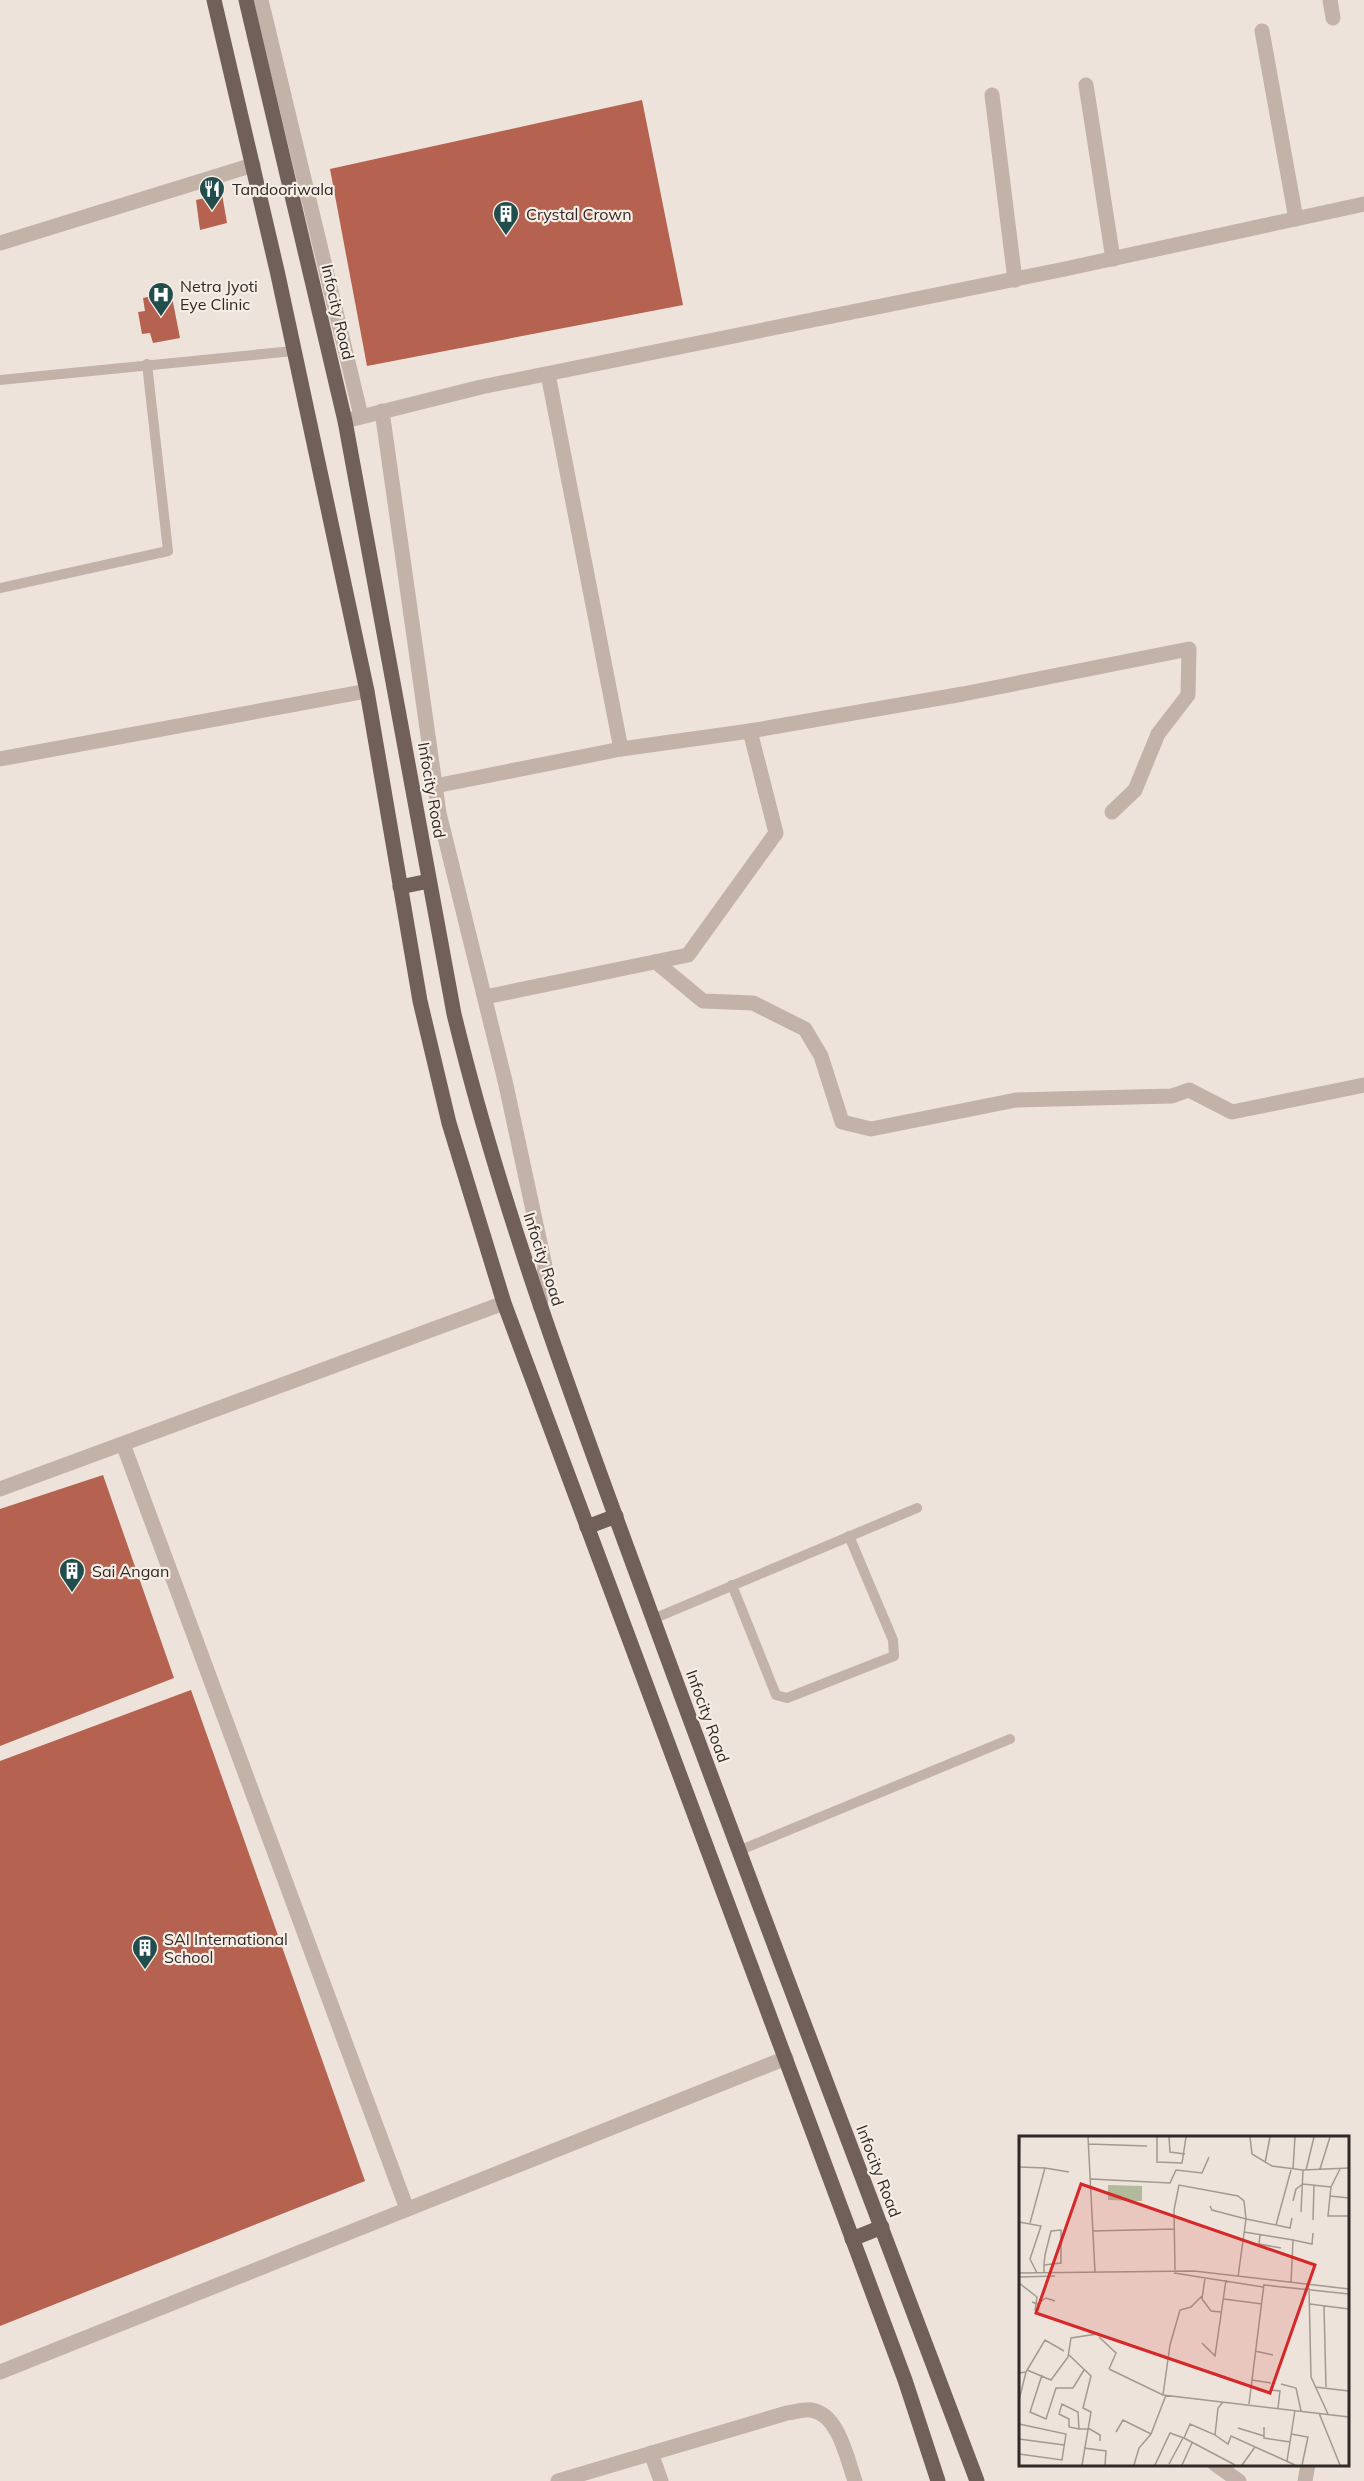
<svg xmlns="http://www.w3.org/2000/svg" width="1364" height="2481" viewBox="0 0 1364 2481" font-family="Mulish,sans-serif">
<style>
.building{fill:#b56250}
.lines{fill:none;stroke-linecap:round;stroke-linejoin:round}
.service{stroke:#c3b2a8;stroke-width:10}
.minor{stroke:#c3b2a8;stroke-width:15}
.primary{stroke:#71605a;stroke-width:15}
.labels{text-anchor:middle;dominant-baseline:central;stroke-width:4.5;stroke-linejoin:round;paint-order:stroke}
.poi-label{font-size:16px;fill:#312927;stroke:#f6ede5;text-anchor:start}
.street-label{font-size:16px;fill:#312927;stroke:#f6ede5}
.inset-road{fill:none;stroke:#a29992;stroke-width:1.5}
.view{fill:#d62828;fill-opacity:0.15;stroke:#d62828;stroke-width:3}
.inset-edge{fill:none;stroke:#312927;stroke-width:3}
</style>
<rect width="100%" height="100%" fill="#ede3da"/>
<g class="building">
<path d="M642,100l41,205 -316,61 -37,-197z"/>
<path d="M222,194l5,29 -27,7 -4,-30z"/>
<path d="M171,292l9,46 -27,5 -3,-10 -8,1 -4,-22 7,-1 -2,-13z"/>
<path d="M103,1475l71,203 -174,68v-237z"/>
<path d="M191,1690l174,491 -365,145v-565z"/>
</g>
<g class="lines">
<g class="service">
<path d="M0,380l293,-29"/>
<path d="M0,588l168,-37 -21,-187"/>
<path d="M732,1585l44,110 11,3 107,-42 -1,-16 -44,-104"/>
<path d="M653,1619l264,-111"/>
<path d="M738,1851l272,-112"/>
</g>
<g class="minor">
<path d="M261,0l100,416"/>
<path d="M1330,0l3,18"/>
<path d="M1262,31l34,188"/>
<path d="M1086,85l27,174"/>
<path d="M992,95l23,185"/>
<path d="M0,243l253,-78"/>
<path d="M548,374l73,375"/>
<path d="M382,411l57,402 67,272 39,181 -5,40"/>
<path d="M345,421l136,-34 584,-118 299,-65"/>
<path d="M0,759l367,-68"/>
<path d="M435,786l186,-37 129,-18 213,-37 226,-45 -1,46 -30,39 -23,56 -23,22"/>
<path d="M656,962l47,39 50,2 52,26 16,27 21,66 29,7 145,-29 156,-4 17,-6 43,22 132,-27"/>
<path d="M485,997l203,-42 88,-122 -26,-102"/>
<path d="M123,1444l284,765"/>
<path d="M0,1489l504,-186"/>
<path d="M0,2372l786,-314"/>
<path d="M651,2453l10,28"/>
<path d="M1215,2464l24,17"/>
<path d="M558,2481l229,-68c8,-1 17,-4 24,-3 28,4 36,49 44,71"/>
<path d="M1305,2481l3,-17"/>
</g>
<g class="primary">
<path d="M214,0l64,275 89,416 53,310 29,122 55,180 401,1077 33,101"/>
<path d="M246,0l99,421 109,593c48,198 120,389 190,580 108,297 222,591 333,887"/>
<path d="M400,887l29,-6"/>
<path d="M587,1527l29,-11"/>
<path d="M852,2239l30,-12"/>
</g>
</g>
<defs>
<symbol id="restaurant-pin" viewBox="-11 -11 22 30"><path d="M0 17L-7.5 6A9.5 9.5 0 1 1 7.5 6Z" fill="#224d4d" stroke="#f6ede5"/><path d="M-5-6h1v4h1v-4h1v4h1v-4h1v5L-1.5 .5V6h-2V.5L-5-1ZM5-6V6H3V1.5H1.5Q1.5-4 5-6Z" fill="#fff"/></symbol>
<symbol id="building-pin" viewBox="-11 -11 22 30"><path d="M0 17L-7.5 6A9.5 9.5 0 1 1 7.5 6Z" fill="#224d4d" stroke="#f6ede5"/><path d="M-4-6H4V6H1V3H-1V6H-4ZM-2.5-4.3h1.7v1.8h-1.7ZM.8-4.3h1.7v1.8H.8ZM-2.5-1h1.7V.8h-1.7ZM.8-1h1.7V.8H.8Z" fill="#fff"/></symbol>
<symbol id="hospital-pin" viewBox="-11 -11 22 30"><path d="M0 17L-7.5 6A9.5 9.5 0 1 1 7.5 6Z" fill="#224d4d" stroke="#f6ede5"/><path d="M-5-5h3v3.5h4V-5h3V5h-3V1.5h-4V5h-3Z" fill="#fff"/></symbol>
</defs>
<g fill-rule="evenodd">
<use href="#restaurant-pin" x="197" y="174" width="30" height="40"/>
<use href="#building-pin" x="491" y="199" width="30" height="40"/>
<use href="#hospital-pin" x="146" y="280" width="30" height="40"/>
<use href="#building-pin" x="57" y="1556" width="30" height="40"/>
<use href="#building-pin" x="130" y="1933" width="30" height="40"/>
</g>
<g class="labels">
<g class="poi-label">
<text x="232" y="189">Tandooriwala</text>
<text x="526" y="214">Crystal Crown</text>
<text x="180" y="286">Netra Jyoti<tspan x="180" dy="18">Eye Clinic</tspan></text>
<text x="92" y="1571">Sai Angan</text>
<text x="164" y="1939">SAI International<tspan x="164" dy="18">School</tspan></text>
</g>
<g class="street-label">
<text transform="translate(338 312) rotate(77)">Infocity Road</text>
<text transform="translate(432 790) rotate(80)">Infocity Road</text>
<text transform="translate(544 1259) rotate(72)">Infocity Road</text>
<text transform="translate(708 1716) rotate(70)">Infocity Road</text>
<text transform="translate(879 2171) rotate(69)">Infocity Road</text>
</g>
</g>
<g transform="translate(1019 2136)">
<rect width="330" height="330" fill="#ede3da"/>
<path d="M89,49l34,1v15l-34,-1z" fill="#b2ba9c"/>
<path class="inset-road" d="M69,1l7,135M138,1v25l25,1 4,-26M150,1l1,15 15,2M231,1l2,17 20,12 31,4 46,-2M69,8l59,2M246,27l5,-26M1,31l25,1 -15,55M26,32l24,4M274,33l2,-32M301,33l10,-32M321,33l-9,18 -3,29h21M272,34l-15,55 14,3 2,-10M287,34l8,-33M0,39l1,-38M72,43l79,4 6,-13 26,3 7,-16M311,60l19,2M274,65l3,-12 7,-5 28,3M282,76l2,-42M294,84l1,-34M0,86l22,4 -11,33 7,14M74,95l81,-2M225,96l49,8 -2,42M241,99l-1,9 22,4M274,104l19,4 1,-11M25,129l17,-2v-33l-10,1 -6,24 -1,10v8M156,134l-1,-60 5,-25 59,11 6,5 2,18 -34,-9 -2,-4M0,137l175,-2 155,18M155,137l89,14M0,141l36,-1M219,141l8,-58 30,6M186,142l-3,21 9,12 10,1M0,147l18,14 -2,14M245,149l85,9M290,152l2,89 17,37M205,163l38,5M13,166l5,2 9,-6 9,3M291,168l39,5M305,170l2,81M80,201l17,16 -7,16M183,207l13,13 11,-76M236,215l18,4M50,219l22,21 -8,32 8,4 -9,53M90,233l54,26 186,22M8,234l24,10 17,-23 3,-19 26,-4M0,237l7,-1 19,-32 19,11M23,239l-12,37 16,7 10,-31h17l11,-18M233,244l19,3M262,248l15,4 5,23M296,251l34,4M251,254l10,1 -2,17M144,259l7,-50 10,-35 11,-3 12,-12M0,264l7,-28M230,268l15,-120M300,277l21,52M0,288l47,10 -4,26 -43,-6M245,291v11l26,4M69,292l12,7v6M219,292l26,8M60,293l-1,-17 -16,-8 -3,10 10,5v8l10,2h9M97,296l7,-12 28,14M272,298l17,3 -6,28M196,299l13,9 3,-8 64,29M165,302l51,27M0,303l45,6M65,312l22,3 -1,14M268,325l8,-51M150,328l14,-26M115,329l5,-17 12,-14 15,-39M136,329l15,-32 14,5 6,-14 25,11 3,-27 5,-6M163,329l10,-22M223,329l13,-18"/>
<path class="view" d="M62,48l234,81 -45,128 -234,-80z"/>
<rect width="330" height="330" class="inset-edge"/>
</g>
</svg>
